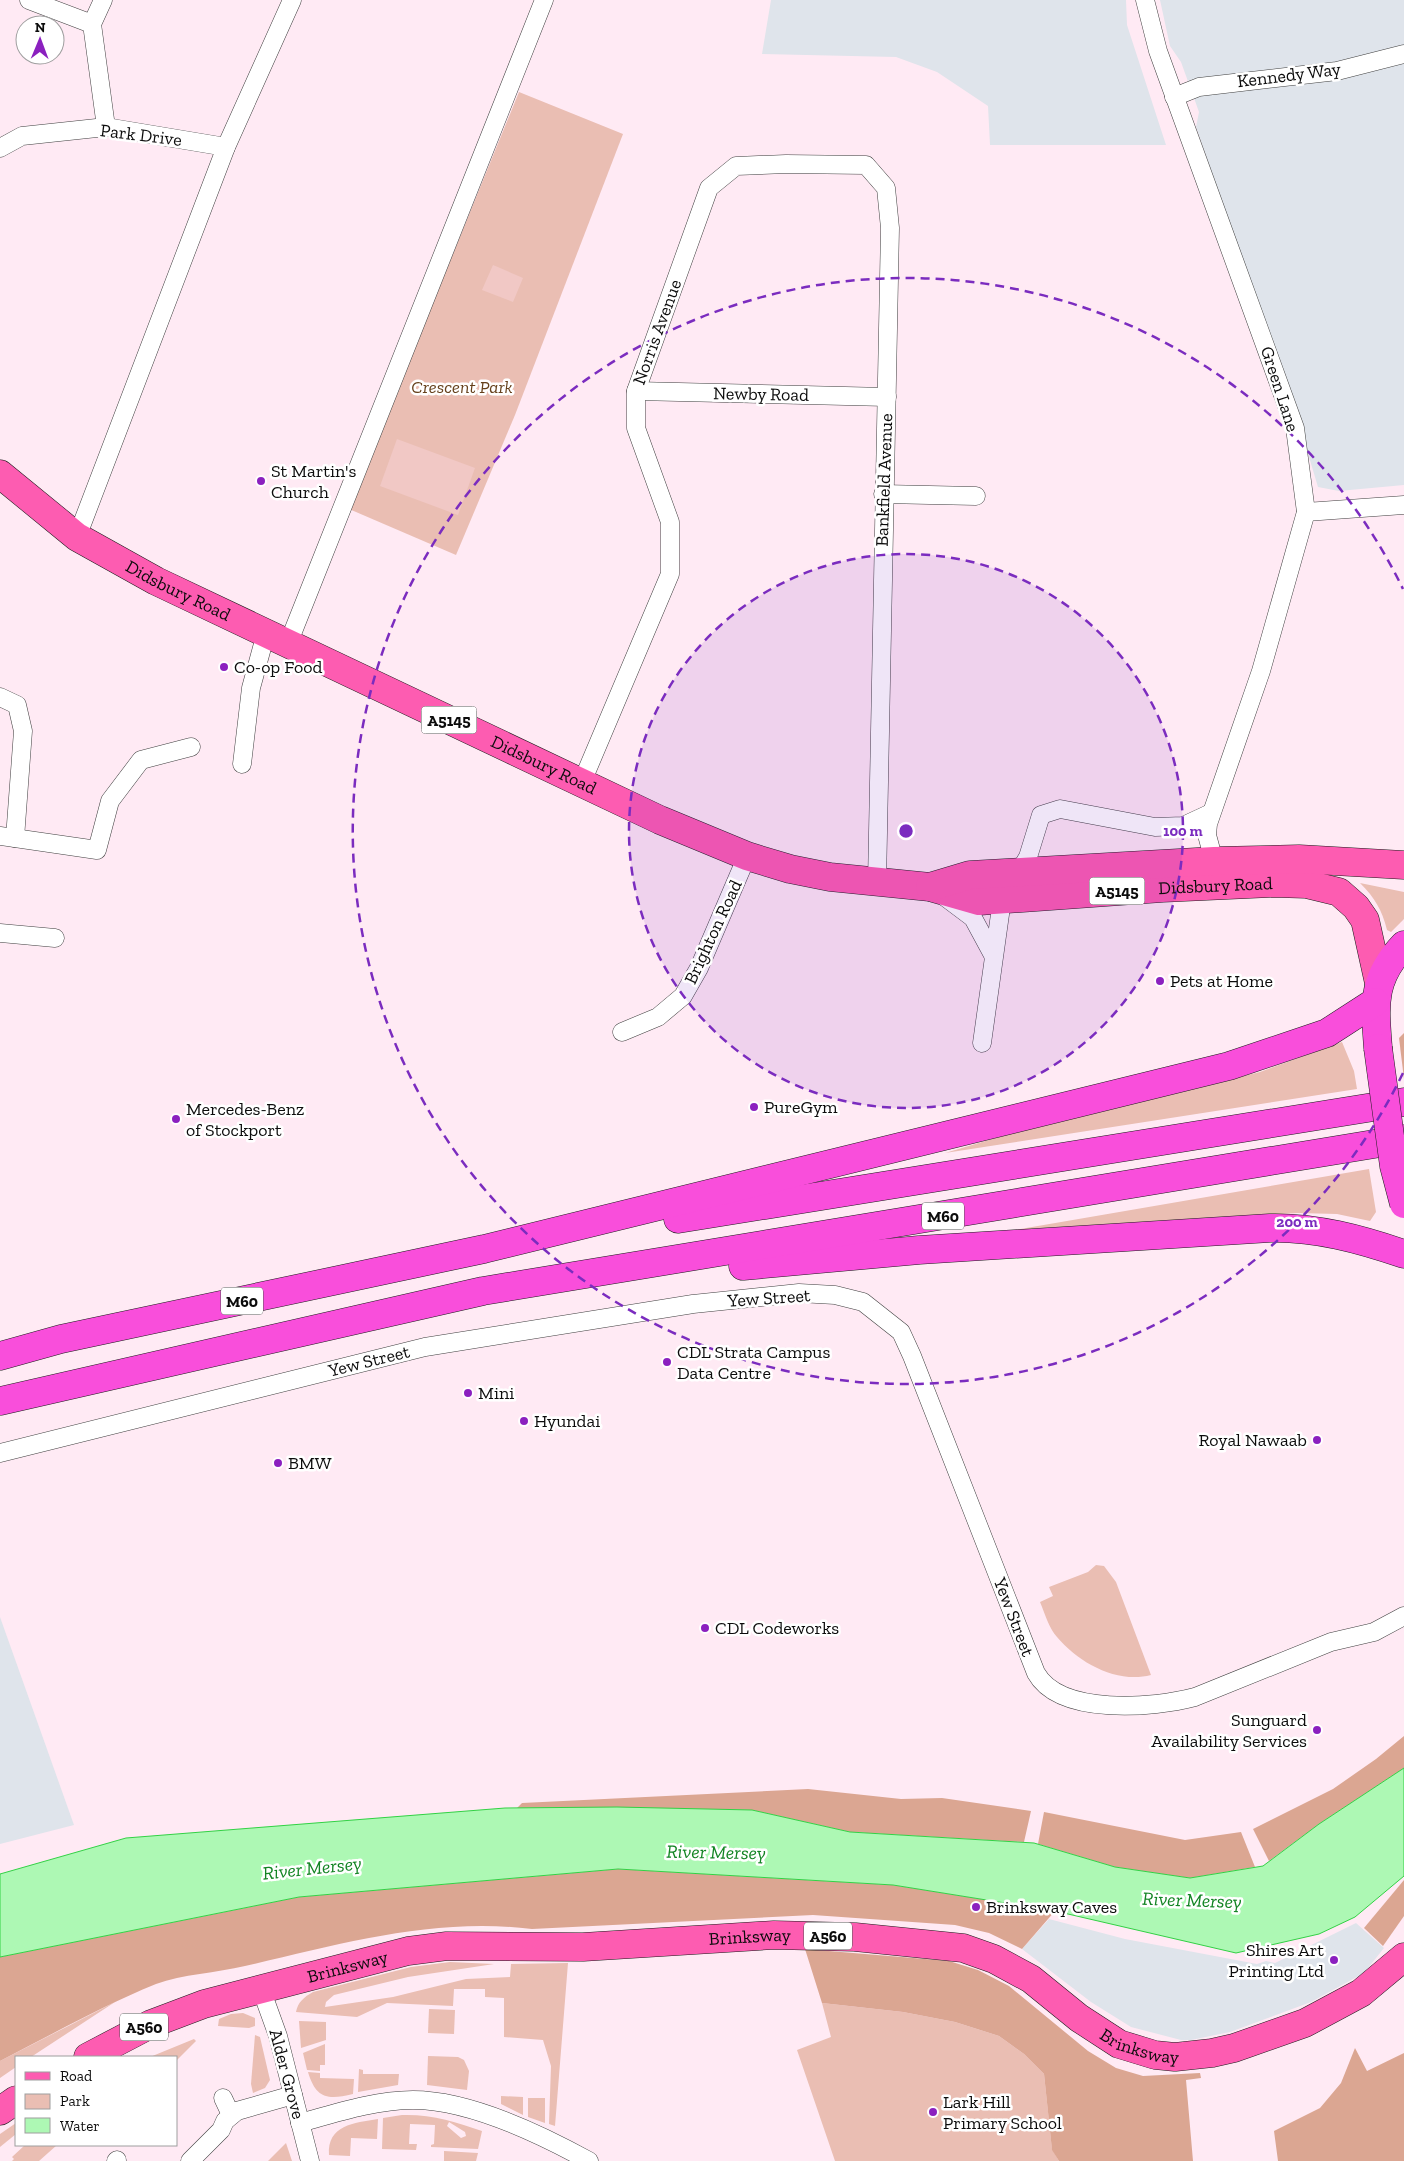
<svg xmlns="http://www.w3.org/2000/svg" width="1404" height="2161" viewBox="0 0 1404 2161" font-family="'Zilla Slab',serif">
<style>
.industrial{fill:#dfe4eb}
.green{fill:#eabeb3;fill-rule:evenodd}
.forest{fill:#dba692}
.pitch{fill:#f1c8c5}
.water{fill:#adf8b4;stroke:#32d145}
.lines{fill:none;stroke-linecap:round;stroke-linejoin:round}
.street-casing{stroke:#3f3f3f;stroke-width:19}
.primary-casing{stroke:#1d1d1d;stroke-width:29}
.highway-casing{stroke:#1d1d1d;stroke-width:29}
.street{stroke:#fff;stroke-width:18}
.primary{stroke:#fd5cb1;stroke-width:28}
.highway{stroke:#f94edb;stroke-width:28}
.highway-bridge-casing{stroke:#1d1d1d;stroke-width:29;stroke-linecap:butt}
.highway-bridge{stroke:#f94edb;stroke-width:28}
.ring{fill:none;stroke:#7b2cbf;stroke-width:2.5;stroke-dasharray:9 6}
.poi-dot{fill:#8b20bf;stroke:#fff;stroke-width:2}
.labels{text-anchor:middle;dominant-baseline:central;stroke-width:5;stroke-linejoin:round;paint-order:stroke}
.shield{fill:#fff;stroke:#555;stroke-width:1}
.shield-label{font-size:16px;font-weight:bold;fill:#0c0c0c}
.street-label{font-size:18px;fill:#0c0c0c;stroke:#fff}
.park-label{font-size:18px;font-style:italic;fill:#65401b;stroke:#fff}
.poi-label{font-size:18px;fill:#0c0c0c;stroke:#fff;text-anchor:start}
.water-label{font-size:19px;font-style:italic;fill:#128423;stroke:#fff}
.centre{fill:#7b2cbf;stroke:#fff;stroke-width:2.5}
.ring-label{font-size:15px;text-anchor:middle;font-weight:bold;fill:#7b2cbf;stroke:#fff;stroke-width:5;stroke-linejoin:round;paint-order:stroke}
</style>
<rect width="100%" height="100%" fill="#ffeaf4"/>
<g class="industrial">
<path d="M771,0h355l1,25 39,120h-176l-2,-39 -51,-34 -41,-15 -134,-3z"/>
<path d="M1160,0h244v485l-65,6 -21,-4 -15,-50 -107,-310 3,-15 -18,-50 -11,-16z"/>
<path d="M0,1617l74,208 -74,19z"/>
<path d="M1049,1919l76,20 132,25 9,-3 9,2 81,-40 28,25 -20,25 -53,29 -81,30 -39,8h-10l-50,-13 -40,-25 -69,-53z"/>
</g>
<g class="green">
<path d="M519,92l104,42 -108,281 -59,140 -107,-46z"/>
<path d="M1360,883l44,9v27l-13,13 -4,-2c-5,-20 -12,-32 -27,-47z"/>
<path d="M1342,1042l12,29 3,18 -412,64 64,-19 251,-62z"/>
<path d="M1369,1169l7,43 -6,9 -33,-7 -40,-1 -300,20z"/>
<path d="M1096,1565l8,1 12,16 35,93c-34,9 -72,-12 -94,-38 -8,-9 -12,-23 -17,-35l13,-6 -4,-9 39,-15z"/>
<path d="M450,1962l44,2 -86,13 -74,18 -8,7 -1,5 68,-10 73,-18 44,-2 1,-13 57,-1 -13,163 -6,-2 2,-58 -8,-26 -39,-3v-39l-19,-1v-8h-31l-1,17 -66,-3 -30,14 -61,-5c2,-10 8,-15 17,-20l98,-25z"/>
<path d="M115,2002l-84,55h-15v10l-16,11v-17z"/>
<path d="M822,2003l81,9 52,10 44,14 25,18 20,20 8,75 7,12h-224l-38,-111 34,-13z"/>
<path d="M429,2009l26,1 -1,24 -26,-1z"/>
<path d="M243,2013l12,5v8l-6,2 -31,-2 1,-7 12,-5z"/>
<path d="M299,2021l27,1v18l-25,8z"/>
<path d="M255,2035l5,2 10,43 -5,8 -12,5 -2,-9z"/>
<path d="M194,2039l2,2 -20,20v-4h-26z"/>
<path d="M325,2044v21h-5v6l-13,-1 -4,-17z"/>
<path d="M428,2056l30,1 6,3 5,11 -2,19 -40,-5z"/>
<path d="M359,2069l4,1v4h36l-1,11 -40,7z"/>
<path d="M308,2072l12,1v5l34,1 -1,15c-25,6 -37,5 -45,-22z"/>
<path d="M501,2096l22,1v18l-22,-11z"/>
<path d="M528,2098h17v25l-17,-6z"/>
<path d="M402,2115c29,-1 54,7 80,16l-4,18 -47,-2v-2l3,-1 1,-19 -25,-1 -1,20h8l-1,6 -34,-1 1,-31zM449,2122l16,10 1,4 -5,2 -14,-12z"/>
<path d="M378,2119l-1,20 -26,-1 -1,18 -21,-1c-2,-30 25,-32 49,-36z"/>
<path d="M16,2123v11l-16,13v-13z"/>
<path d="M286,2143l6,18h-24z"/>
<path d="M25,2145h32l-18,16h-27l2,-2 -2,-2z"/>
<path d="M444,2151l34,2 -2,8h-32z"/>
</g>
<g class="forest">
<path d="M1404,1033v46l-5,-41z"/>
<path d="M1404,1736v32l-85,56 -50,37 -16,-32 80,-40 43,-30z"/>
<path d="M808,1789l93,10 41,-1 89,13 -7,31 -174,-10 -98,-22 -235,-2 5,-5z"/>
<path d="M1044,1812l141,28 56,-8 14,35 -65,11 -75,-11 -77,-23z"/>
<path d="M618,1869l275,16 162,26 -33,38 -33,-16 -34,-8 -142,-10 -281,14c-99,-12 -191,15 -287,37 -28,7 -63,8 -89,18 -54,22 -105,51 -156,77v-104l299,-60z"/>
<path d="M1404,1880v36l-21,30 -19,-18z"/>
<path d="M805,1949l144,12 29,9 31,16 79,65 28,17 27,8 57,-3 1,5 -15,2 7,81h-134l-7,-11 -8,-76 -20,-20 -25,-18 -44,-14 -52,-10 -81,-9z"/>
<path d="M1355,2048l12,23 37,-18v108h-126l-4,-30 46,-23 21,-25z"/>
</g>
<g class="pitch">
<path d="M493,265l30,13 -10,24 -31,-12z"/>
<path d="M397,439l78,29 -17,47 -78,-29z"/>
</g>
<path class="water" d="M1404,1768v108l-49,41 -36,17 -83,19 -181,-42 -162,-26 -275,-16 -319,28 -299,60v-83l126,-36 379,-30 112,-1 135,3 98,22 184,11 81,24 75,11 73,-12 56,-42z"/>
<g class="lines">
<defs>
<g id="street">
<path d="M29,0l63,24"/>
<path d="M103,0l-11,24 14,103"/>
<path d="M1145,0l13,51 137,377 11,84 -45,159 -53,153 -1,11 7,26"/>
<path d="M1174,97l25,-10 138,-16 67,-17"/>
<path d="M0,148l22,-12 84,-9 120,20"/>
<path d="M636,391l251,6"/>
<path d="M883,494l93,2"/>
<path d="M1306,512l98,-7"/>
<path d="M77,537l149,-390 66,-147"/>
<path d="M288,644l256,-644"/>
<path d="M0,697l17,8 6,26 -8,107"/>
<path d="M242,764l9,-76 15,-55"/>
<path d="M582,782l88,-208v-52l-34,-94v-37l73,-203 27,-22 50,-2 80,1 20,23 4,40 -13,655"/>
<path d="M0,836l97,14 13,-49 31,-41 50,-13"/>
<path d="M945,897l28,21 20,37"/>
<path d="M0,933l55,5"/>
<path d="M622,1032l36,-15 25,-21 16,-28 48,-112"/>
<path d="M982,1043l20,-143 26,-43 13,-42 19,-6 95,18 28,-1 28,-13"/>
<path d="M0,1453l425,-106 268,-43 106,-11 36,2 28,7 38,30 11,24 124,317c24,43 118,35 159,24l136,-55 43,-10 30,-16"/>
<path d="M261,1989l17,47 32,125"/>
<path d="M223,2098l8,17"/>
<path d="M300,2123c36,-10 76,-23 113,-23 56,0 127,34 176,61"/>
<path d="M116,2161l1,-1"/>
<path d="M190,2161l31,-31 4,-9 12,-10 56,-16"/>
</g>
<g id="primary">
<path id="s1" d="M0,474l77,63 79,44 504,239 87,36 43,13 40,8 100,10 49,14 183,-13 112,-5 32,1 33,8 17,15 9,13 14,63"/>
<path d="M930,887l40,-12 244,-14 85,-2 105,6"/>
<path id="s2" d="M88,2057l63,-33 53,-20 204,-53 39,-5 136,1 191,-12 81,2 108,11 31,11 37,20 48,39 40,26 36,11 20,2 37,-4 22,-5 71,-25 56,-30 43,-36"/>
<path d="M0,2111l16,-11"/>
</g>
<g id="highway">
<path d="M1378,1048c-3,-42 -7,-69 26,-103"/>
<path d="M678,1219l726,-117"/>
<path d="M743,1266l176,-16 351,-22c46,-1 90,11 134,26"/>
<path d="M0,1356l61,-17 423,-90 745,-183 98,-33 48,-31"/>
<path d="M0,1401l483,-110 921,-152"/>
</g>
</defs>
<use href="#street" class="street-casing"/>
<use href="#primary" class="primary-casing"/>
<use href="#highway" class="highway-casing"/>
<use href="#street" class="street"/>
<use href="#primary" class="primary"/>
<use href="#highway" class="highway"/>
<defs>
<path id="highway-bridge" d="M1378,1048l16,118 10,38"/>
</defs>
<use href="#highway-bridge" class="highway-bridge-casing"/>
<use href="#highway-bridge" class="highway-bridge"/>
</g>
<circle cx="906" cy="831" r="277" fill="#7b2cbf" fill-opacity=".12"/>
<g class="ring">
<circle cx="906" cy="831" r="277"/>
<path d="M1403 1073A553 553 0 1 1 1403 589"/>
</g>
<g class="poi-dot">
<circle cx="261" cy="481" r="5"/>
<circle cx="224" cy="667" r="5"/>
<circle cx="1160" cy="981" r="5"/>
<circle cx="754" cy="1107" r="5"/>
<circle cx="176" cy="1119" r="5"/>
<circle cx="667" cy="1362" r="5"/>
<circle cx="468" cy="1393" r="5"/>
<circle cx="524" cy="1421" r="5"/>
<circle cx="1317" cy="1440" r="5"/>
<circle cx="278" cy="1463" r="5"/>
<circle cx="705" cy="1628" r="5"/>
<circle cx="1317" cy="1730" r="5"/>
<circle cx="976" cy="1907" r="5"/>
<circle cx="1334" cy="1960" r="5"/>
<circle cx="933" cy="2112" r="5"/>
</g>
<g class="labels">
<g class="shield">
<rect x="421.5" y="706.5" width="55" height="27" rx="4"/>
<rect x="1089.5" y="877.5" width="55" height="27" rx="4"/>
<rect x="922" y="1202.5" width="42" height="27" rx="4"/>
<rect x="221" y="1287.5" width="42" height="27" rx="4"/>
<rect x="804" y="1922.5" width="48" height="27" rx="4"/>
<rect x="120" y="2013.5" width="48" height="27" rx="4"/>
</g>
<g class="shield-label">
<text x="449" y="720">A5145</text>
<text x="1117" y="891">A5145</text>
<text x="943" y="1216">M60</text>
<text x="242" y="1301">M60</text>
<text x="828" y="1936">A560</text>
<text x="144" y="2027">A560</text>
</g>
<g class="street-label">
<text transform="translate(1289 75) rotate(-7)">Kennedy Way</text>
<text transform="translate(141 135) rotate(7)">Park Drive</text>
<text transform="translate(657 332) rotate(-70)">Norris Avenue</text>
<text transform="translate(1280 389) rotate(72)">Green Lane</text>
<text transform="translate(761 394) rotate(1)">Newby Road</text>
<text transform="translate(884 480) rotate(-88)">Bankfield Avenue</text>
<text stroke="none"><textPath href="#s1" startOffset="214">Didsbury Road</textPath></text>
<text stroke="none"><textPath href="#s1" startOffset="619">Didsbury Road</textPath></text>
<text stroke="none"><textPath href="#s1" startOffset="1316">Didsbury Road</textPath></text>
<text transform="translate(713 932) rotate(-65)">Brighton Road</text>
<text transform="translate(769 1298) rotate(-4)">Yew Street</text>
<text transform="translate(369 1361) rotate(-14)">Yew Street</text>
<text transform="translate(1014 1617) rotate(69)">Yew Street</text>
<text stroke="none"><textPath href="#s2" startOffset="681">Brinksway</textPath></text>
<text stroke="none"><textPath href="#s2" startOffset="276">Brinksway</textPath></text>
<text stroke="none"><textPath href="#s2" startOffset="1100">Brinksway</textPath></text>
<text transform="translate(287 2074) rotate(75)">Alder Grove</text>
</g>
<g class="park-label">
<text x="462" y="387">Crescent Park</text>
</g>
<g class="poi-label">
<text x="271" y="471">St Martin's<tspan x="271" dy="21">Church</tspan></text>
<text x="234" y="667">Co-op Food</text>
<text x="1170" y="981">Pets at Home</text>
<text x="764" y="1107">PureGym</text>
<text x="186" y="1109">Mercedes-Benz<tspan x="186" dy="21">of Stockport</tspan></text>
<text x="677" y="1352">CDL Strata Campus<tspan x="677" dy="21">Data Centre</tspan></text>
<text x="478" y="1393">Mini</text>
<text x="534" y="1421">Hyundai</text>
<text x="1307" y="1440" text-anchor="end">Royal Nawaab</text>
<text x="288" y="1463">BMW</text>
<text x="715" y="1628">CDL Codeworks</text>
<text x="1307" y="1720" text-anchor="end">Sunguard<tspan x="1307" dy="21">Availability Services</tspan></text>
<text x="986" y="1907">Brinksway Caves</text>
<text x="1324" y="1950" text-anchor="end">Shires Art<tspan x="1324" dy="21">Printing Ltd</tspan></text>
<text x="943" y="2102">Lark Hill<tspan x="943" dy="21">Primary School</tspan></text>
</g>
<g class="water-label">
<text transform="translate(716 1852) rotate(1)">River Mersey</text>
<text transform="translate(312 1868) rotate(-6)">River Mersey</text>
<text transform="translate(1192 1900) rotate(2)">River Mersey</text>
</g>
</g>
<circle cx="906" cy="831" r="8" class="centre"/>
<g class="ring-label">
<text x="1183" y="836">100 m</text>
<text x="1297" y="1227">200 m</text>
</g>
<rect x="15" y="2056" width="162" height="90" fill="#ffffff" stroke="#9e9e9e"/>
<rect x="25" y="2072" width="25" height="8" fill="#fd5cb1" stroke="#9e9e9e"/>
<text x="60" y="2081" font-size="15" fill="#0c0c0c">Road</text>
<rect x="25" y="2094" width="25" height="15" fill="#eabeb3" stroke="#9e9e9e"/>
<text x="60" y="2106" font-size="15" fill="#0c0c0c">Park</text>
<rect x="25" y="2118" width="25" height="15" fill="#adf8b4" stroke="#9e9e9e"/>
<text x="60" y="2131" font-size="15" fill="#0c0c0c">Water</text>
<g transform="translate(40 40) rotate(1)"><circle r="24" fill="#ffffff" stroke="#9e9e9e"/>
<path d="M0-4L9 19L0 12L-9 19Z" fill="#8b20bf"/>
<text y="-8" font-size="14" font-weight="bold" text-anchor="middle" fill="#0c0c0c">N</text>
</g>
</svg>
